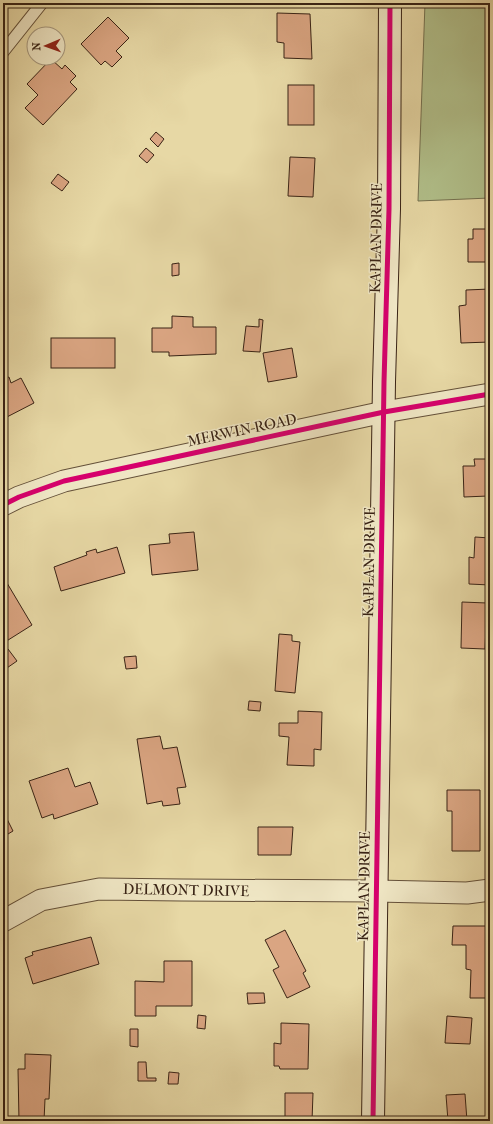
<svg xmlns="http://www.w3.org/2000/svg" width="493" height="1124" viewBox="0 0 493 1124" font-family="'IM FELL French Canon',serif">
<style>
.green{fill:#b1bf8a;stroke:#757150}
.building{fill:#daa582;stroke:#392315}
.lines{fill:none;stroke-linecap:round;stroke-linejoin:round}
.lane-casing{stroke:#645039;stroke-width:13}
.street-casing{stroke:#645039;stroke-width:23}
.secondary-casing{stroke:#392315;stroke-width:24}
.lane{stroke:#efe6c4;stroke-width:11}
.street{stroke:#efe6c4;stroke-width:21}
.secondary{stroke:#efe6c4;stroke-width:22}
.cycleway-casing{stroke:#efe6c4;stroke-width:8}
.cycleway{stroke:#d6006c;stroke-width:5}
.labels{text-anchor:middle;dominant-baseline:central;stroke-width:3;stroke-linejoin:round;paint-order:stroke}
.street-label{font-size:15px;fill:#392315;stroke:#efe6c4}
</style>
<rect width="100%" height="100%" fill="#e7d8a5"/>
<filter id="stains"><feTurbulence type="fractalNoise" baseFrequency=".005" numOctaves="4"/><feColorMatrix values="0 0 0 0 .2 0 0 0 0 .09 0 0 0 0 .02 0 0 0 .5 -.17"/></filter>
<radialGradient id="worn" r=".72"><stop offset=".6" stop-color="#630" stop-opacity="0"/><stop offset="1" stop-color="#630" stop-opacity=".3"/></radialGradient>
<path class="green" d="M425,3h65v195l-72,3z"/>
<g class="building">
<path d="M277,13l33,1 2,45 -28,-1v-15l-7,-1z"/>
<path d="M108,17l21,21 -13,13 6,6 -10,10 -7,-6 -4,4 -20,-21z"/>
<path d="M51,59l11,10 3,-4 11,11 -6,6 7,7 -34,36 -18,-17 13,-13 -11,-11z"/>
<rect x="288" y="85" width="26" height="40"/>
<path d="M156,132l8,7 -6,8 -8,-8z"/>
<path d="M146,148l8,7 -7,8 -8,-7z"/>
<path d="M290,157l25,1 -2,39 -25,-1z"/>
<path d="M58,174l11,8 -7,9 -11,-8z"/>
<path d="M488,212h2v50h-22v-23h5v-10h14z"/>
<path d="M179,263v12l-7,1v-12z"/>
<path d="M490,289v53l-29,1 -2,-37 7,-1v-15z"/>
<path d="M172,316l21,1v10h23v27l-47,2v-4h-17v-24h20z"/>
<path d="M259,319l4,1 -3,32 -17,-1 3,-25 13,1z"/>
<rect x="51" y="338" width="64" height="30"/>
<path d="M292,348l5,29 -29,5 -5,-29z"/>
<path d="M9,377l2,6 10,-5 13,25 -31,16v-40z"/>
<path d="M474,459h13l1,37 -24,1 -1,-31h12z"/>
<path d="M194,532l4,38 -46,5 -3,-30 21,-2 -1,-9z"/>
<path d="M475,537l15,1v47l-21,-1v-27l5,1z"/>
<path d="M117,547l8,26 -64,18 -7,-24 33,-12 -1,-3 10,-3 1,4z"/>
<path d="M7,583l25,42 -27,17 -2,-3v-53z"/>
<path d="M462,602l25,1 -2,46 -24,-1z"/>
<path d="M279,634l13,1v6l8,1 -5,51 -20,-2z"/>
<path d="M8,649l9,12 -13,9 -1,-18z"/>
<path d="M136,656l1,12 -11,1 -2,-12z"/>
<path d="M249,701l12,1 -1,9 -12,-1z"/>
<path d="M298,711l24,1 -1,38 -7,-1v17l-27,-1 2,-28 -10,-1v-13h19z"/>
<path d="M160,736l3,13 14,-2 9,40 -9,1 3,16 -17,2 -1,-5 -15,3 -10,-65z"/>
<path d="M68,768l7,19 15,-5 8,22 -44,15 -1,-5 -11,4 -13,-37z"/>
<path d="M447,790h33v61h-28v-40h-5z"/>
<path d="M3,811l10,20 -10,6z"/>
<path d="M258,827h35l-2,28h-33z"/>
<path d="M453,926h37v72h-20l1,-28 -5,-1v-24h-14z"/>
<path d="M285,930l21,41 -3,2 7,14 -23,11 -14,-28 6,-3 -14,-27z"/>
<path d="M91,937l8,27 -66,20 -8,-26 8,-3 -1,-3z"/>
<path d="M164,961h28v45h-36v10h-21v-35l29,1z"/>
<path d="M247,993h17l1,10 -17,1z"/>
<path d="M198,1015l8,1 -1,13 -8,-1z"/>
<path d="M447,1016l25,2 -2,26 -25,-1z"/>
<path d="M281,1023l28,1 -1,45h-28l-1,-3h-5v-23l7,1z"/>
<path d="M130,1029h8v18l-8,-1z"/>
<path d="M25,1054l26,1 -2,44h-4l-1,22h-25l-1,-52h7z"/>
<path d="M138,1062h8l1,16h9v3h-18z"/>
<path d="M169,1072l10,1 -1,11h-10z"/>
<path d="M285,1093h28l-1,28h-27z"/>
<path d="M465,1094l2,27h-19l-2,-26z"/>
</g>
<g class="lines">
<defs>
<path id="lane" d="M3,52l39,-49"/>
<g id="street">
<path d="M3,505l16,-8 45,-16 320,-69 106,-18"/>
<path d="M3,921l38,-21 58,-11 82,1 195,1 91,2 23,-3"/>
</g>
<path id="secondary" d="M373,1121l11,-739 5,-173 1,-206"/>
</defs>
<use href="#lane" class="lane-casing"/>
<use href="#street" class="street-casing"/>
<use href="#secondary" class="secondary-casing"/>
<use href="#lane" class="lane"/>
<use href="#street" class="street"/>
<use href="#secondary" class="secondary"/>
<defs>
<g id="cycleway">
<path d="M3,505l16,-8 45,-16 320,-69 106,-18"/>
<path d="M373,1121l11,-739 5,-173 1,-206"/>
</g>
</defs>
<use href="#cycleway" class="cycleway-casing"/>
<use href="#cycleway" class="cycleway"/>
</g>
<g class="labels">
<g class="street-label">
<text transform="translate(376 238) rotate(-89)">KAPLAN DRIVE</text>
<text transform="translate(242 430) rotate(-12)">MERWIN ROAD</text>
<text transform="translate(369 562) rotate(-89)">KAPLAN DRIVE</text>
<text transform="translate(364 886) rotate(-89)">KAPLAN DRIVE</text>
<text transform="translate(186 890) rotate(1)">DELMONT DRIVE</text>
</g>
</g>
<rect width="493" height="1124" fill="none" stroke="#e7d8a5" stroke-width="16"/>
<rect x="4" y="4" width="485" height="1116" fill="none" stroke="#392315" stroke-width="2"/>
<rect x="8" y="8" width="477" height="1108" fill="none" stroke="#392315"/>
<g transform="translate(46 46) rotate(268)"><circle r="19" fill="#efe6c4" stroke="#a6987e"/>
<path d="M0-3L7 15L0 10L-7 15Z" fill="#8f2418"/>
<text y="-6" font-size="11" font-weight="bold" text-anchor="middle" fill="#392315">N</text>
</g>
<rect width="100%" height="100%" filter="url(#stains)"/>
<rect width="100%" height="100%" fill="url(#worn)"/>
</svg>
